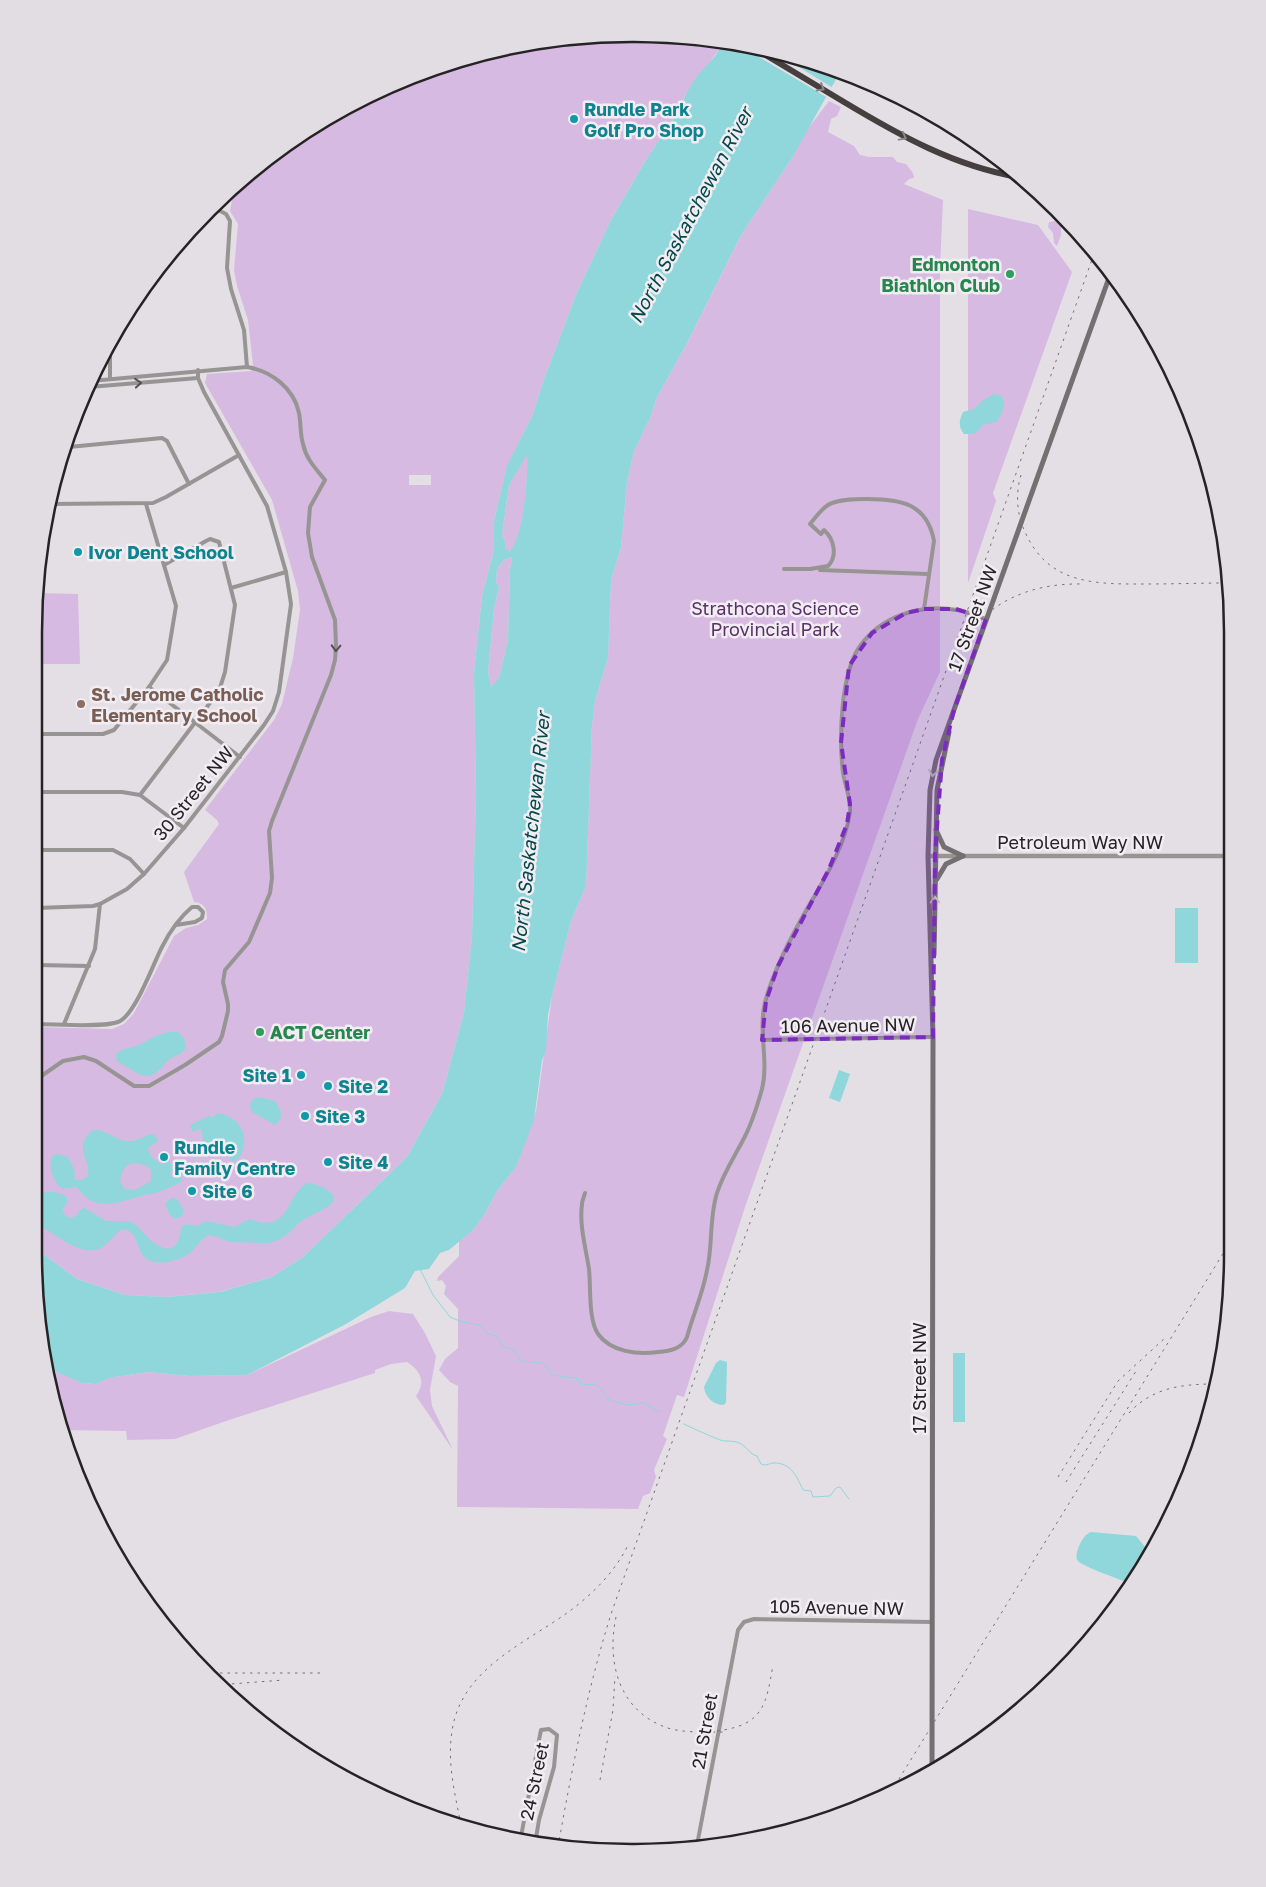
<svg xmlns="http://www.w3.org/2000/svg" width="1266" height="1887" viewBox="0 0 1266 1887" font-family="'Golos Text',sans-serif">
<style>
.green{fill:#d7bae2;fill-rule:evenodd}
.water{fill:#8fd7da;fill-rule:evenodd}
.pier{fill:#e4dfe5}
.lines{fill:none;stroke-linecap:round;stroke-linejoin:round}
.stream{stroke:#8fd7da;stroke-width:1}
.minor{stroke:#979494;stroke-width:4}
.tertiary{stroke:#979494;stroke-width:4.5}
.secondary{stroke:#746f70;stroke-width:5}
.motorway{stroke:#453f40;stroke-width:6}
.rail{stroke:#757275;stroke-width:1;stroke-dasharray:2.5 5;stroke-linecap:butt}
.oneway{stroke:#8a8587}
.oneway2{stroke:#535051}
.oneway3{stroke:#bfbbbe}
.marked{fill:#7b2cbf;fill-opacity:0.2;stroke:#7b2cbf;stroke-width:4;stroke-dasharray:10 6;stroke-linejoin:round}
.culture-dot{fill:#0f9aa8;stroke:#f1edf2;stroke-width:2}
.leisure-dot{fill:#2e9e5b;stroke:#f1edf2;stroke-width:2}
.education-dot{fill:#8d6e63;stroke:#f1edf2;stroke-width:2}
.labels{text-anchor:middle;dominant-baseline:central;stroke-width:5;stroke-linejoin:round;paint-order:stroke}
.culture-label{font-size:18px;font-weight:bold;fill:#0d838f;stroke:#f1edf2;text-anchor:start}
.leisure-label{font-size:18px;font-weight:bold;fill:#27864d;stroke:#f1edf2;text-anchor:end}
.park-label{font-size:18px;fill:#593068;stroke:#f1edf2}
.street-label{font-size:18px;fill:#252325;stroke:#f1edf2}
.education-label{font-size:18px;font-weight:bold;fill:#785e54;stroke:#f1edf2;text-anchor:start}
.water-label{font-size:19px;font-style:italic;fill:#03494b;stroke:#f1edf2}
.rim{fill:none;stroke:#252325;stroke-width:2.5}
</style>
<rect width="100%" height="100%" fill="#e4dfe5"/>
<g class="green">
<path d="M633,34l91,9 -37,49 -9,20 -32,48 -35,60 -35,75 -33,87 -10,32 -26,53 -13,54v29l-12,46 -8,77 2,122 -4,141 -8,77 -22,81 -35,63 -104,100 -31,20 -53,15 -53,5 -41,-2 -48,-16 -39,-29 -1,-223 75,2 12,-5 10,-11 40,-77 12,-8 12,-3 9,-6c0,-10 -2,-16 -13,-17l-10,-30 35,-48 -2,-4 -12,-10 69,-90 8,-16 11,-46 7,-48 -2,-19 -26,-91 -67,-117 2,-9 44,-3 2,-6 -5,-45 -11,-34 -3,-16 4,-46 -8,-13 4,-22 66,-54 103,-56 113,-34zM409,475h22v10h-22z"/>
<path d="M829,101l12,6 -4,9 -6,3 -3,13 26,14 6,9 9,2h24l4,5 9,2 7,9 1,5 -5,1 -5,5 39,16 -3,69v403l-22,47 -173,488 -61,190 -7,-2 -14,41 4,3 -13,31 2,7 -6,16 -7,3 -5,13 -181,-2 1,-121 -8,-4 -11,-12 6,-11 13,-11v-39l-14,-15 2,-8 -4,-6 -5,1 1,-4 21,-21v-15l14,-11 13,-18 11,-21 19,-24 20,-56 16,-115 19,-75 15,-35 6,-161 3,-24 13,-44 3,-77 10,-33 6,-65 7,-31 17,-35 5,-17 30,-54 55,-110 51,-77 11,-23z"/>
<path d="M968,209l70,16 34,47 -79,221 3,8 -28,82z"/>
<path d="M1055,221l6,2v12l-4,11 -3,-3 -1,-10 -5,-6 1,-5z"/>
<path d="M527,454c1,25 -2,80 -17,99l-5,-5v-7l-3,-6 7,-50z"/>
<path d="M512,557l-2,13 -2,70 -9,38 -8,10 -3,-17 6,-62 5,-22 -3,-5 1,-14 8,-9z"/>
<path d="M38,593l40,1 2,70h-46v-31z"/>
<path d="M389,1311l24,3 12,19 11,23 -6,34 2,16 21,44 -37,-54c10,-14 5,-25 -9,-34l-16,2 -16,6v3l-146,47 -54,19 -48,1 -1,-9 -64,-1 -15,-62 36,15 13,1 12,-6 40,-6 42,4 57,-1 124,-58z"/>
</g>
<g class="water">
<path d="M724,43l26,2 90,27 -48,86 -51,77 -55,110 -30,54 -5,17 -17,35 -7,31 -6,65 -10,33 -3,77 -13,44 -3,24 -6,161 -15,35 -19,75 -4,19 -2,36 -4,9 -8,60 -18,47 -19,24 -11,21 -13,18 -24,20 -9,3 -11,16 -14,2 -10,17 -59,36 -99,51 -57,1 -42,-4 -39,6 -13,6 -14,-1 -35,-15 -8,-35 -1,-83 39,29 48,16 41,2 54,-5 52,-15 31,-20 104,-100 35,-63 22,-81 8,-77 4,-141 -2,-122 8,-77 12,-46v-29l13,-55 26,-52 10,-32 33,-87 35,-75 35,-60 32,-48 9,-20 11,-17 17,-19zM527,455c1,24 -3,79 -17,97l-5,-4v-7l-3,-6 7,-50zM512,557l-2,13 -2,70 -9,38 -8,9 -3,-16 6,-62 5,-22 -3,-5 1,-14 8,-9z"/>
<path d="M993,394l9,2c5,10 0,18 -6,26l-14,3c-4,9 -8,9 -18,9 -6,-7 -5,-14 -1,-22l11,-3 7,-7z"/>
<rect x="1175" y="908" width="23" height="55"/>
<path d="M169,1032h9l6,6 2,10c-5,8 -12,7 -19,13 -3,3 -5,7 -8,9 -15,15 -26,-2 -42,-8l-1,-8c6,-6 15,-6 23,-9 10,-5 18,-11 30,-13z"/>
<path d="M839,1070l11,4 -10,28 -11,-4z"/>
<path d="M259,1097l16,4c6,9 10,16 0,24l-23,-13 -2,-7 2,-5z"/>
<path d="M218,1113c18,4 30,16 25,35 -1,6 -3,10 -8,13h-4l-7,-14 -18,-1 -3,-4 -1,-12 -2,-1 -7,3 -3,-7 19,-9 4,1z"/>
<path d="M97,1130c13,2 22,13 35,11 7,-1 13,-5 20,-7l3,1 3,6 -9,6 -1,3c2,6 8,12 14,14l7,-4 5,11 -4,2 2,4 7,-3 3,3 -1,5c-7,3 -14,7 -22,10 -5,2 -10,2 -15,3 -24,7 -50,19 -67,-8l-15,2c-9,-9 -14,-20 -10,-33l6,-2 10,3 6,12 1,11h6l6,-3c5,-12 -8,-24 -3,-36 1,-3 5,-7 7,-10zM132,1163l13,2 5,3 1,5v8l-16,9 -10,-1 -5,-7c2,-9 2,-15 12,-19z"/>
<path d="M307,1183c11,1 18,4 26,12v6l-4,5 -28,15 -12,12 -10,7 -11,3 -39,-1 -11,-5 -10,-2c-8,5 -12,13 -19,19 -10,6 -23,10 -34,8 -23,-4 -11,-30 -33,-33 -8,6 -13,14 -21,19 -20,9 -43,-12 -59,-21l-4,-4v-28c10,-5 19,-4 29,2v5l-5,9 4,5 5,2 5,-2 7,-9 23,14h23l7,4 16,17 11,6 7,1c2,-2 5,-3 7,-6 7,-11 -2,-23 20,-17l9,-5 28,6 16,-8c40,16 35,-23 57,-36z"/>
<path d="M171,1198l6,1 7,11 -2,6 -7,3 -5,-4 -5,-11z"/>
<rect x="953" y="1353" width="12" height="69"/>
<path d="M720,1360l7,2 -1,40 -2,3c-11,0 -19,-8 -20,-18l12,-24z"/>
<path d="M1091,1532l45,4 15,18 -18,31c-10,-5 -50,-18 -55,-24 -3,-4 -1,-10 1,-15 3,-6 6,-12 12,-14z"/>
</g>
<path class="pier" d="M737,44l13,1 26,8 57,35 -5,10z"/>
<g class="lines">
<g class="stream">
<path d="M420,1269l13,26 17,22 12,5 18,3 8,9 9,2 6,11 10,2 8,12 22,2 9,12 24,3 7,7 14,-1 10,14 5,3 16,4 16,-2 16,9"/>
<path d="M684,1424c12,6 24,11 36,16 6,2 13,0 19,3 8,3 10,11 18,13l4,8c5,2 7,0 12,-1 18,-1 24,14 30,27l8,1 2,6 17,-1 6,-8 4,-1 9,12"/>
</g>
<g class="minor">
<path d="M212,207l14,7 4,7 -3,47 4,21 13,41 3,37"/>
<path d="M110,378v-34"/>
<path d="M89,387l109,-9"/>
<path d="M69,447l93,-9 5,3 22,43"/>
<path d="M50,504l103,-1 13,-6 73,-42"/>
<path d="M784,569h27"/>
<path d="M810,569l18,-3c10,-10 6,-27 -4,-36l-3,4 -11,-10c6,-7 13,-18 22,-21 11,-4 23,-4 35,-4 33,0 60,4 67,42l-10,68"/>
<path d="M820,570l108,4"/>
<path d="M231,588l55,-16"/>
<path d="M149,687l91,70"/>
<path d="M34,734h69l11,-4 35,-43 18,-27 9,-54 -30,-102"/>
<path d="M35,792h87l18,3 44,33"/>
<path d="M140,795l79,-104 6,-19 10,-67 -16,-63 -9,-3 -4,2 -42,24"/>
<path d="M35,850h78l17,9 14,15"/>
<path d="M36,908l57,-2 7,-2 27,-15 17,-15 40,-46 80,-103 9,-14 6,-19 12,-88 -5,-32 -19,-66 -63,-114 -6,-14v-8"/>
<path d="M36,965l53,1"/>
<path d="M37,1024c19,0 64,4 81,-2 17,-6 35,-58 44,-75 7,-14 18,-30 30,-40h6l5,5 -1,6 -7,4 -19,3"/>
<path d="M64,1024l31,-75 5,-45"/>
<path d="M762,1040l171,-3"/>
<path d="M37,1079l26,-18 21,-4 12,4 38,25h15l36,-21 34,-23 3,-6 6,-25v-7l-5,-22 2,-12 24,-28 21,-49 2,-15 -3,-47 3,-10 59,-146 4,-15 1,-14 -1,-26 -23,-63 -4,-24 2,-26 15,-27c-9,-11 -19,-21 -22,-36 -3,-10 -2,-21 -4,-31 -5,-25 -28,-42 -52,-46l-156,14"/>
<path d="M585,1193c-1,4 -3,8 -3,11 -3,21 4,45 7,65 2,18 -1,50 9,65 13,18 40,21 60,18 12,-1 24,-3 29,-15 6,-22 16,-44 20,-67 6,-25 2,-52 10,-77 6,-19 16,-34 25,-51 9,-16 15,-35 20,-53 7,-28 -4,-58 3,-87 9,-33 26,-65 43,-95 17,-29 37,-61 42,-95 1,-13 -5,-26 -7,-39 -4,-33 -3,-99 17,-127 22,-31 61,-42 97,-36 10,1 19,6 29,9"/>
<path d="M520,1842l20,-107 1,-5 8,-1 8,6 -3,32 -15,53 -4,24"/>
<path d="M697,1845l41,-215 6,-8 10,-3 178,3"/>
</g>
<path class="tertiary" d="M928,856h304"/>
<g class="secondary">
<path d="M936,830l8,17 19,9"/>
<path d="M937,879l9,-15 17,-8"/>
<path d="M934,955l3,-165 12,-58"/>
<path d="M932,1773l1,-736 -5,-181 2,-66 6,-30 174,-485"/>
</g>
<path class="motorway" d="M749,45c32,19 63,38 95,57 55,33 110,64 174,75"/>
<g class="rail">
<path d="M1021,475c-6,20 -4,41 5,59 24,52 73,50 121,50 27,0 54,-1 80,-1"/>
<path d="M958,649c27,-47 72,-66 124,-65"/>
<path d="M1129,1413c24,-26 54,-29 87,-29"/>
<path d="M1058,1477l60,-96 47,-43"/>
<path d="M1066,1482l72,-114"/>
<path d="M616,1617c-10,47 4,97 55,112 18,4 36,3 54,3"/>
<path d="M205,1673h115"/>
<path d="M217,1685l67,-5"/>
<path d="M717,1731c46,-6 49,-25 56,-66"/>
<path d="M600,1780l13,-70 2,-34"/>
<path d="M891,1792l341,-553"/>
<path d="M461,1825c-6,-31 -14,-62 -9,-94 9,-61 70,-86 115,-118 25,-18 49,-42 62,-70"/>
<path d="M558,1847c14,-79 29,-156 53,-233l483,-1360"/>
</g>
</g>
<defs><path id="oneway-chevron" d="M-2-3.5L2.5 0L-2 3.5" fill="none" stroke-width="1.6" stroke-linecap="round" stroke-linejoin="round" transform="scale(1.25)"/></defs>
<g class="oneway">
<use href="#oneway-chevron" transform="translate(821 88) rotate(31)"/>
<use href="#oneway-chevron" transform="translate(903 137) rotate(29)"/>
</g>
<g class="oneway2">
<use href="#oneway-chevron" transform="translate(138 383) rotate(-5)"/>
<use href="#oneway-chevron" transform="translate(336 648) rotate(92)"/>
</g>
<g class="oneway3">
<use href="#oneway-chevron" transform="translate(933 773) rotate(100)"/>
<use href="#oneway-chevron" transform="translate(935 900) rotate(-90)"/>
</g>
<path class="marked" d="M924,609h32l30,10 -32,91 -12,50 -7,95 -2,182 -171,3 4,-39 12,-35 51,-97 18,-45 3,-20 -9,-61 8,-77 23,-33 34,-20z"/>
<g class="culture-dot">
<circle cx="574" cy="119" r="5"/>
<circle cx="78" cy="552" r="5"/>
<circle cx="301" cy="1075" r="5"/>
<circle cx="328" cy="1086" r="5"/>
<circle cx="305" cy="1116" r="5"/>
<circle cx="164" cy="1157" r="5"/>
<circle cx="328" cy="1162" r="5"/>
<circle cx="192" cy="1191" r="5"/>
</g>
<g class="leisure-dot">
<circle cx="1010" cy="274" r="5"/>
<circle cx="260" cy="1032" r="5"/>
</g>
<circle class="education-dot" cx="81" cy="704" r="5"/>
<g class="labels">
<g class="culture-label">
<text x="584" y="109">Rundle Park<tspan x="584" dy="21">Golf Pro Shop</tspan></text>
<text x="88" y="552">Ivor Dent School</text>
<text x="291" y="1075" text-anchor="end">Site 1</text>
<text x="338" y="1086">Site 2</text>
<text x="315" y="1116">Site 3</text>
<text x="174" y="1147">Rundle<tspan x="174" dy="21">Family Centre</tspan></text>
<text x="338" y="1162">Site 4</text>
<text x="202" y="1191">Site 6</text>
</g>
<g class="leisure-label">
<text x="1000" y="264">Edmonton<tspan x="1000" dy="21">Biathlon Club</tspan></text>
<text x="270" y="1032" text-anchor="start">ACT Center</text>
</g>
<g class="park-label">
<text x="775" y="608">Strathcona Science<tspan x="775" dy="21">Provincial Park</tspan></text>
</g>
<g class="street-label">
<text transform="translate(972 618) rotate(-70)">17 Street NW</text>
<text transform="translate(193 793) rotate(-51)">30 Street NW</text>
<text x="1080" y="842">Petroleum Way NW</text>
<text transform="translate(848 1025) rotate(-1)">106 Avenue NW</text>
<text transform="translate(919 1378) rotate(-90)">17 Street NW</text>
<text transform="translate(837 1607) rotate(1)">105 Avenue NW</text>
<text transform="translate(704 1731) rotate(-80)">21 Street</text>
<text transform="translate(534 1781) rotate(-78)">24 Street</text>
</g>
<g class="education-label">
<text x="91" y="694">St. Jerome Catholic<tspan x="91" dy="21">Elementary School</tspan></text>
</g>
<g class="water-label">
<text transform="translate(690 215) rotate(-62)">North Saskatchewan River</text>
<text transform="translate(530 832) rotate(-84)">North Saskatchewan River</text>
</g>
</g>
<path d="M0 0H1266V1887H0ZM632 42H634A590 590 0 0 1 1224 632V1254A590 590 0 0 1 634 1844H632A590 590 0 0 1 42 1254V632A590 590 0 0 1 632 42Z" fill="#e1dde2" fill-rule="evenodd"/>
<path class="rim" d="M632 42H634A590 590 0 0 1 1224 632V1254A590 590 0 0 1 634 1844H632A590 590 0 0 1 42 1254V632A590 590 0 0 1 632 42Z"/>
</svg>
